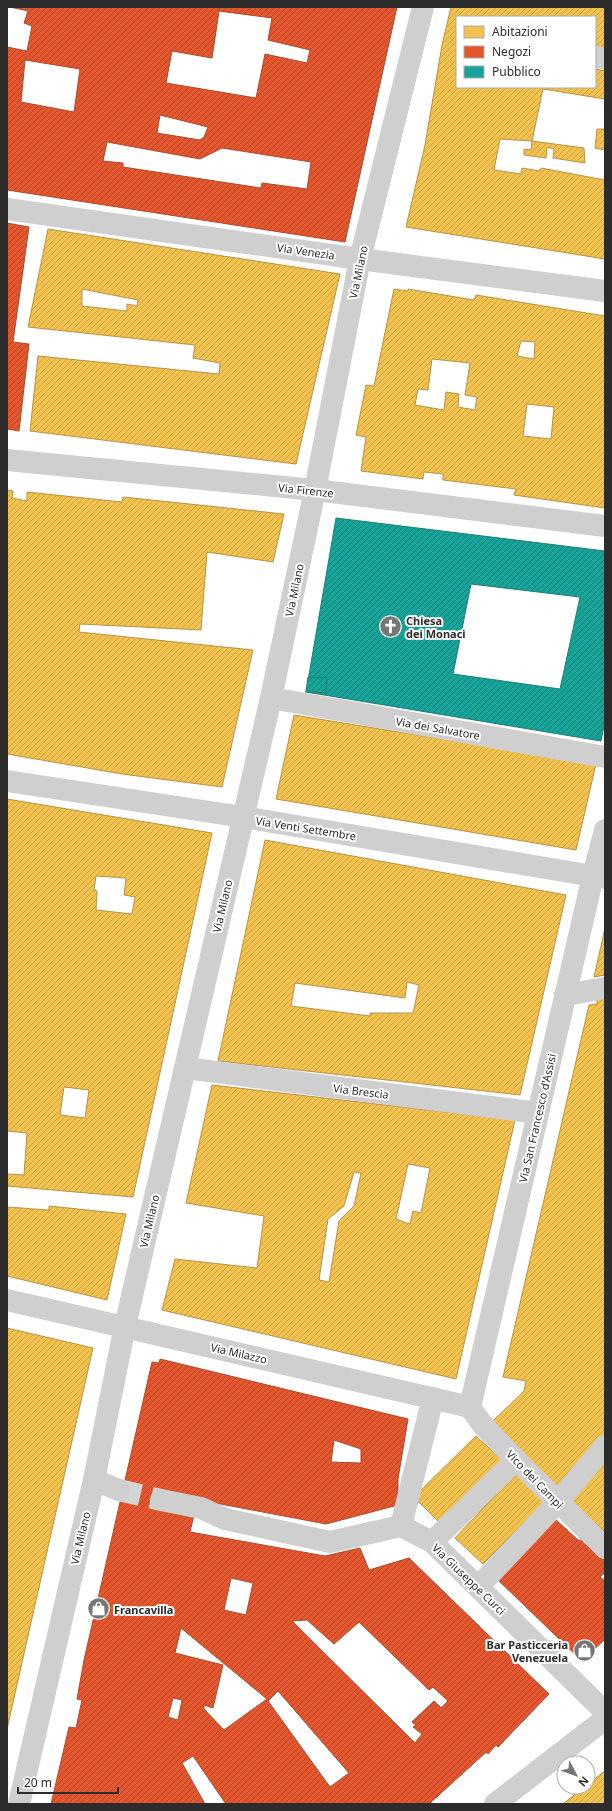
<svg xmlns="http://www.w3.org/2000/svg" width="612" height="1811" viewBox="0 0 612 1811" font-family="'Noto Sans',sans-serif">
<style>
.homes{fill:url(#homes-hatch);stroke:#b79444;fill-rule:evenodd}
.shops{fill:url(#shops-hatch);stroke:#ad4a2d;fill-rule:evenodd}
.public{fill:url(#public-hatch);stroke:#1d7f78;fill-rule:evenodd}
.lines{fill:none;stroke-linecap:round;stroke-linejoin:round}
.street-tunnel{stroke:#d5d5d5;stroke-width:22;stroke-dasharray:22 11;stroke-linecap:butt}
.street{stroke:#cfcfcf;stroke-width:22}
.labels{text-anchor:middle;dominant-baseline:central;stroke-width:4;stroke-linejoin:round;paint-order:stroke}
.street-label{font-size:11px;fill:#2c2c2c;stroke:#fff}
.poi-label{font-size:11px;font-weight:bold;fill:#2c2c2c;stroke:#fff;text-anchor:start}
</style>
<defs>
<pattern id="homes-hatch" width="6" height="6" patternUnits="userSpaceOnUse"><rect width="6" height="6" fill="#f2c14e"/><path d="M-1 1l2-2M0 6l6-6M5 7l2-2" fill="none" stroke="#d0a644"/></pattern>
<pattern id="shops-hatch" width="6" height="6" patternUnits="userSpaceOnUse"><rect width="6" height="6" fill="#e4572e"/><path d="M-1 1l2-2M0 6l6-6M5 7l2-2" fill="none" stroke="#b94827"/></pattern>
<pattern id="public-hatch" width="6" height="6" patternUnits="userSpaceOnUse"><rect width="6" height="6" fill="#17a398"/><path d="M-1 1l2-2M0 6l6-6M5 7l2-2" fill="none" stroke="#15857c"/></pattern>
</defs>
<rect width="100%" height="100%" fill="#fff"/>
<g class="homes">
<path d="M451,7h154v43l-10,-1v-32h-138v70h138v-18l10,2v28l-62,-10 -11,52 -32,-2 -6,31 27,4 1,-6 18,3 1,-3 64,12v79l-199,-32 19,-82 17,-100z"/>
<path d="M597,129h8v21l-10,-2z"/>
<path d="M532,141l52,7 1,15 -32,-5 1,-9 -7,-2 -1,11 -22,-3v-6l7,1z"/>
<path d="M48,229l292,45 -44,190 -266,-33 8,-75 181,18 1,-11 -27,-5 2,-13 -167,-18zM82,289l56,11 -1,6 -10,-2v7l-45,-5z"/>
<path d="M394,289l14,2v-2l66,11 2,-5 129,21v192l-91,-13 2,-6 -73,-9v-6l-19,-2 -1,7 -62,-8 5,-34 -10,-2 10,-50 8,1zM521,341l14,1 -1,17 -17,-3zM432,359l38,4 -5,32 12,2 -2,13 -17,-3 1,-13 -13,-2 -2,18 -29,-5 3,-16 10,1zM527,404l27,3 -3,32 -28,-3z"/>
<path d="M7,490l6,1 -1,7 15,3v-9l95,10 1,-5 161,17 -11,48 -66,-10 -6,78 -121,-6 -1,8 174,18 -31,137 -100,-13 -115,-20z"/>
<path d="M294,715l302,49 -20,86 -300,-51z"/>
<path d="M7,799l205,34 -79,364 -126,-11v-12l17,1 3,-42 -20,-2zM96,876l30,2 -2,17 11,2 -3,17 -36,-4 1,-19 -3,-1zM64,1087l25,3 -4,28 -25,-3z"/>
<path d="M265,840l301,55 -46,200 -302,-34zM407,982l12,3 -6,28h-43v3l-79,-10 4,-23 110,15z"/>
<path d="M605,928v47l-11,2z"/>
<path d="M605,998v439l-50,53 -62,-69 31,-30 2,-10 -23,-4 86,-372 8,-1v-4z"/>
<path d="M212,1085l303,35 -59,259 -294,-69 13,-51 82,9 7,-52 -78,-13zM408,1164l22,4 -9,45 -8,-2 -3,13 -14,-5zM354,1172l7,1 -7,33 -15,15 -10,61 -10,-2 9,-61 16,-13z"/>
<path d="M49,1206l77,8 -19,86 -100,-24v-69l42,3z"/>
<path d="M7,1328l86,20 -86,381z"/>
<path d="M476,1436l26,24 -61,64 -27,-27z"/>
<path d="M605,1461v71l-10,-9 -4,4 -25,-25z"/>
<path d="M516,1473l30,29 -63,62 -28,-26z"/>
<path d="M605,1771v33h-42l21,-17h4v-3z"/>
</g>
<g class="shops">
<path d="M10,7h387l-52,235 -338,-52v-143l20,4 5,-25 -8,-3 4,-12zM219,11l53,7 -4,22 42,10 -3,13 -42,-9 -9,44 -90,-15 6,-32 40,7zM25,60l55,9 -6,43 -53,-10zM160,115l48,12 -4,10 -4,3 -43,-7zM107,142l93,17 22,-11 89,14 -4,27 -45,-6 -1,5 -138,-21v-4l-20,-2z"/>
<path d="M7,223l22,4 -16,115 16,2 -10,87 -12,-2z"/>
<path d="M160,1359l248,60 -10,60v26l-72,19 -169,-32 -3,17 40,6 -4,17 135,24 35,-8 9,22 40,-12 140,136 -51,53 -2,-2 -8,9 -1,-2 -3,2 -55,50h-203l-33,-48 -11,7 23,41h-154l18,-77 7,1 6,-28 -5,-1 7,-39 68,-298 7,1zM334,1440l27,9v14l-30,-1zM231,1578l22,5 -7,32 -22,-5zM307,1620l27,24 25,-22 70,68 4,-3 15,14 -7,7 -7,-7 -22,21 4,3 -3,2 9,7 -7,9 -123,-122zM181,1628l86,71 -43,31 -20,-21v-4l9,3 10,-43 -48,-12zM278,1691l71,82 -19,14 -62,-86zM173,1698l9,2 -4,20 -10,-3z"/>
<path d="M554,1518l25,23 3,-2 23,21v12l-5,5 5,4v58l-23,22 -85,-82z"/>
</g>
<g class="public">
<path d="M336,518l269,33v170l-4,20 -295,-49zM471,584l109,13 -20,92 -107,-15z"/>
<path d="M308,677l19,1 -1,15 -20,-1z"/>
</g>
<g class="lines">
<path class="street-tunnel" d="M119,1490l42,10"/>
<g class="street">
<path d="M595,57l10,2"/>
<path d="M7,209l353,50 245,32"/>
<path d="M7,460l308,30 290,36"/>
<path d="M271,698l334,59"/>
<path d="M7,781l236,36 362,61"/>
<path d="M565,995l40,-7"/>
<path d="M185,1068l353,45"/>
<path d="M7,1300l463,107"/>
<path d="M470,1407l123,-531 12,-46"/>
<path d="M470,1407l12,17 34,36 89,88"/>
<path d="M94,1480l25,10"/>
<path d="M161,1500l40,8 24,11 105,23 71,-16 31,16 173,170"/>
<path d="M401,1526l32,-128"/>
<path d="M432,1542l84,-82"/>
<path d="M478,1587l79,-84 48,-57"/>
<path d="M19,1804l75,-324 31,-154 146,-628 44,-208 45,-231 63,-252"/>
<path d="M495,1804l110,-85"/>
</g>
</g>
<defs>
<symbol id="church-disc" viewBox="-11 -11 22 22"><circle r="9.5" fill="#767676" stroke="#fff"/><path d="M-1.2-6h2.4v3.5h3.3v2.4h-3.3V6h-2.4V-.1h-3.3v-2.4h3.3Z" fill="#fff"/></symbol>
<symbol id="shop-disc" viewBox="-11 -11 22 22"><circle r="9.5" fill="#767676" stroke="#fff"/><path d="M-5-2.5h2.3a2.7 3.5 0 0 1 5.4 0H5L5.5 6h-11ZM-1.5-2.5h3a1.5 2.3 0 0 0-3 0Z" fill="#fff"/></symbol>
</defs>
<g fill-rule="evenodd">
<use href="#church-disc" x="378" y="614" width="25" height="25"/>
<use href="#shop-disc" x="86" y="1596" width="25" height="25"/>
<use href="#shop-disc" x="572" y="1638" width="25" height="25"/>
</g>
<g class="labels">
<g class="street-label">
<text transform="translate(306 251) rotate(8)">Via Venezia</text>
<text transform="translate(358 272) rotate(-78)">Via Milano</text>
<text transform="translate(306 490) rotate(6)">Via Firenze</text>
<text transform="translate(294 590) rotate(-78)">Via Milano</text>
<text transform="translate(438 728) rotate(10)">Via dei Salvatore</text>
<text transform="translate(306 828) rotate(9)">Via Venti Settembre</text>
<text transform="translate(222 906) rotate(-77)">Via Milano</text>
<text transform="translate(361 1091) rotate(7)">Via Brescia</text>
<text transform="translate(537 1118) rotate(-77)">Via San Francesco d'Assisi</text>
<text transform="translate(149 1221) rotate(-77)">Via Milano</text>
<text transform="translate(239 1353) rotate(13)">Via Milazzo</text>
<text transform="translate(535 1479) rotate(46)">Vico dei Campi</text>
<text transform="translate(80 1538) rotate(-77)">Via Milano</text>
<text transform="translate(469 1579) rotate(44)">Via Giuseppe Curci</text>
</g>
<g class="poi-label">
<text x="406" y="620">Chiesa<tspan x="406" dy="13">dei Monaci</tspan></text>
<text x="114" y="1609">Francavilla</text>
<text x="568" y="1644" text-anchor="end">Bar Pasticceria<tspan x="568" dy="13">Venezuela</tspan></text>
</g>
</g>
<rect width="612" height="1811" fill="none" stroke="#2c2c2c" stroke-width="16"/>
<rect x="456" y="16" width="140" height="72" fill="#ffffff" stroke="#ababab"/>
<rect x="464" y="26" width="20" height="12" fill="#f2c14e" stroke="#ababab"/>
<text x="492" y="36" font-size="12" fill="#2c2c2c">Abitazioni</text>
<rect x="464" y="46" width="20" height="12" fill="#e4572e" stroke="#ababab"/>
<text x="492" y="56" font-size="12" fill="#2c2c2c">Negozi</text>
<rect x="464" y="66" width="20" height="12" fill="#17a398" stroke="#ababab"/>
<text x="492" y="76" font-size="12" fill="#2c2c2c">Pubblico</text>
<g transform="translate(576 1775) rotate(131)"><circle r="19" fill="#ffffff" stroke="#ababab"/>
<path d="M0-3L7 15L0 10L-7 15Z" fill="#767676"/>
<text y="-6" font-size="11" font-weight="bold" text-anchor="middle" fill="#2c2c2c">N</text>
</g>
<path d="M18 1787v6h100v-6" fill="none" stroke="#2c2c2c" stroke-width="2"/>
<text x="24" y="1787" font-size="12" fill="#2c2c2c" stroke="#ffffff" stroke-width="3" paint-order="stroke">20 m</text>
</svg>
